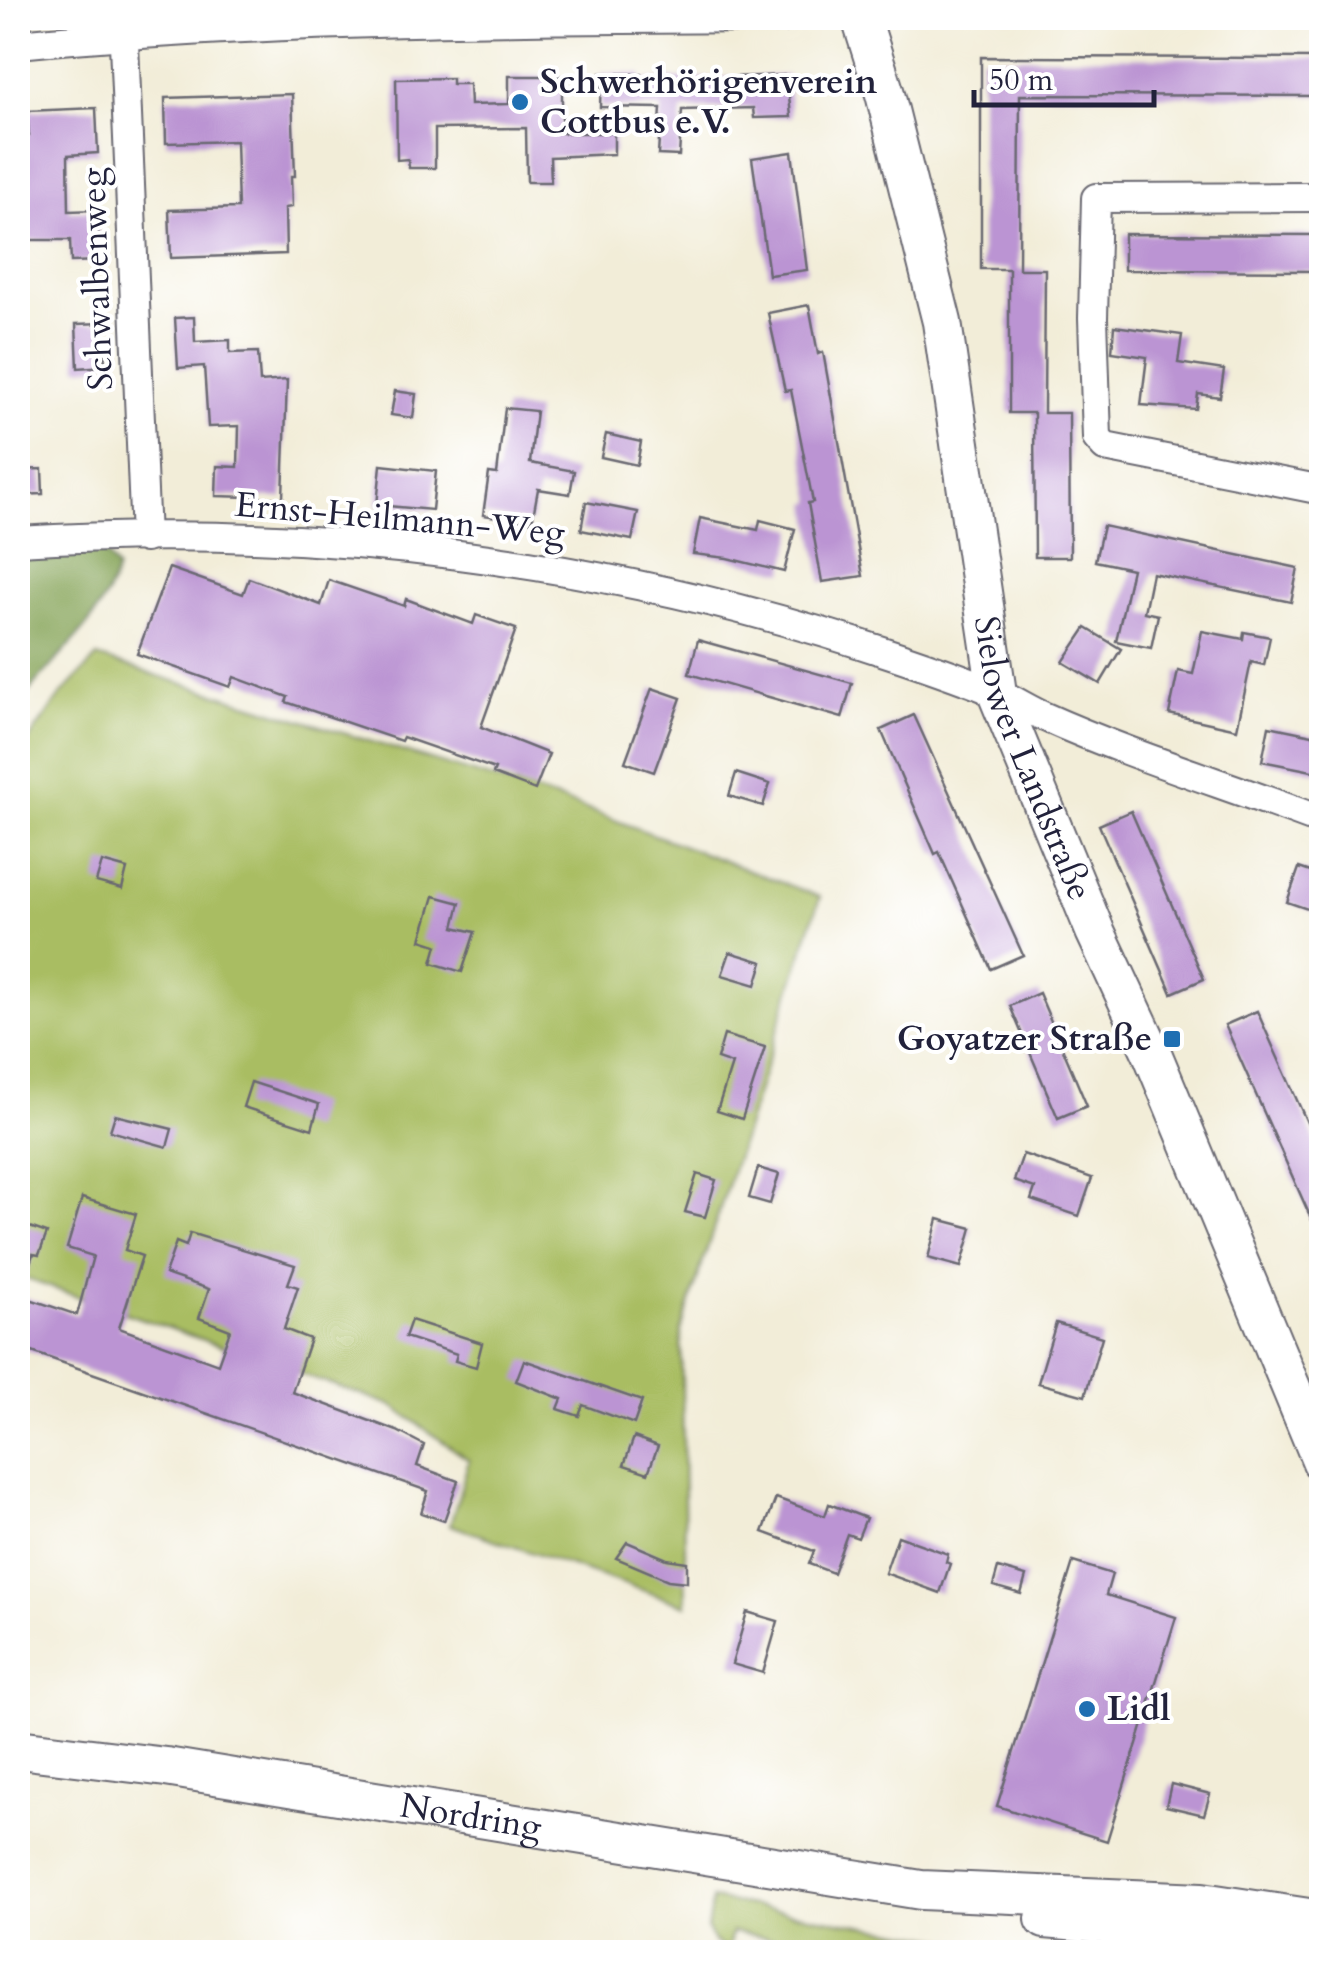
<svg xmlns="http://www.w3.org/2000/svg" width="1339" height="1970" viewBox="0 0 1339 1970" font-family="Cardo,serif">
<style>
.green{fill:#a9bd62;stroke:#66704e;stroke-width:2.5}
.forest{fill:#86a458;stroke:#54634a;stroke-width:2.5}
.building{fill:#bb94d3}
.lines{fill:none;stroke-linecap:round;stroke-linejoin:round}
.minor-casing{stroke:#6b6972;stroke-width:32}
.secondary-casing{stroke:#6b6972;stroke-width:42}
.minor{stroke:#fff;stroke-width:28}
.secondary{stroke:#fff;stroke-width:38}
.poi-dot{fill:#1f6fb2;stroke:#fff;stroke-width:4}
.labels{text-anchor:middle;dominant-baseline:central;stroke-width:8;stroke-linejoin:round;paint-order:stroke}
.poi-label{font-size:35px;font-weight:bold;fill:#22223b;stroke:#fff;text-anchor:start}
.street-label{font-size:35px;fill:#22223b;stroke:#fff}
</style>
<rect width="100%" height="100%" fill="#fff"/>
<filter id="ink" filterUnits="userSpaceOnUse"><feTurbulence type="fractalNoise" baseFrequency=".01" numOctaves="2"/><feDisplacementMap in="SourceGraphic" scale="20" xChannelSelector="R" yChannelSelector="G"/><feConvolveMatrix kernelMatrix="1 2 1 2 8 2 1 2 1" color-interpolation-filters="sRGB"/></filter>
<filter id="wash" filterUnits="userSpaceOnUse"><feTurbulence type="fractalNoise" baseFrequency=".0048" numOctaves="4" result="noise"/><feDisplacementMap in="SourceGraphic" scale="40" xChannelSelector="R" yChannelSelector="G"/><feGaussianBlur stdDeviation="2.25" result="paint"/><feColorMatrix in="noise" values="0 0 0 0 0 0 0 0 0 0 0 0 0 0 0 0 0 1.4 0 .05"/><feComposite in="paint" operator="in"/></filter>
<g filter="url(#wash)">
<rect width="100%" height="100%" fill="#f2edd8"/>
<g class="green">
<path d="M97,657l467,144 256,96 -139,433 5,275 -236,-80 19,-65 -78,-55 -373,-129v-521l42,-59z"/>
<path d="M712,1899l304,53h-171l-113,-20 -4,18 -14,-8 -7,-13z"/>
</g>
<path class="forest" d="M101,547l16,22c-16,56 -66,91 -99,136v-152z"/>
<g id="blocks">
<g class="building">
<path d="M981,57l341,1v38l-302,-1 -1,174h26l-1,144h25l1,144h-35l-1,-144h-25v-144h-28z"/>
<path d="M601,73l40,1v6l146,-5 4,42 -37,1 -1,-10 -71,2 -3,46 -21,-1 3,-47 -61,-1z"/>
<path d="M509,76h53v57h52v21l-64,3 1,25h-24l-1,-54 -91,1v39h-26l-1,-9 -11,1 -1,-81 56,-1v6h17l1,21 39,-1z"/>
<path d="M292,94l3,82h-4l1,31 -7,1 1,46 -115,4 -2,-48 69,-2 -2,-67 -70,2 -1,-45z"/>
<path d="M96,108l2,45 -30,2 1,56 28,-1 3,51 -29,1 -1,-22h-52v-21l9,-1 -1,-62h-8v-21h11l-2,-24z"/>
<path d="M792,152l15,118 -38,5 -17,-117z"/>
<path d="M1124,234l198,1v36l-198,-1z"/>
<path d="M809,305l9,49 5,-2 40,224 -41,6 -14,-79 5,-1 -22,-112 -6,1 -17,-78z"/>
<path d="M194,317l1,25 35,-2v13l28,-1 2,30 27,-2 -4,118 -67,-2 1,-30 21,1 1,-41 -31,1 -4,-61 -26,2 -3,-50z"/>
<path d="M103,323l2,43 -27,2 -2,-44z"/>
<path d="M1114,326l68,9 -4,28 46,7 -4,27 -22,-3 -2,15 -55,-4 6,-48 -35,-5z"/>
<path d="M395,391l21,3 -3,24 -22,-3z"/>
<path d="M505,408l31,3 -6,52 44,8 -4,23 -32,-5 -6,33 -49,-7 6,-42 8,1z"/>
<path d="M606,434l35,8 -4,23 -36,-8z"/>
<path d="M381,465l55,6 -4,39 -55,-5z"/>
<path d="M42,469l1,25 -25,1v-25z"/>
<path d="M586,502l52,10 -6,28 -51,-10z"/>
<path d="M700,518l58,12 2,-10 35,9 -11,43 -57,-14 -34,-4z"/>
<path d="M1103,526l195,42 -7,34 -139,-29 -8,39 14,3 -7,33 -35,-7 16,-72 -37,-8z"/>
<path d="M169,568l74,26 6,-16 72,27 8,-25 75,26 2,-7 67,25 3,-9 40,14 -35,98 68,27 -14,36 -42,-16 2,-5 -92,-32 -2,4 -115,-39 2,-5 -54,-20 -4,10 -93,-33z"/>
<path d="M1086,628l35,21 -21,35 -37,-22z"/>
<path d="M1202,631l41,8 1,-7 26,5 -6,28 -13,-3 -14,67 -68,-15 9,-43 15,3z"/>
<path d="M698,640l154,43 -10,35 -153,-44z"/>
<path d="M652,688l29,10 -27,74 -29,-10z"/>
<path d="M914,715l109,240 -32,14 -52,-117 -4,2 -54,-124z"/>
<path d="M1269,726l53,11v36l-60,-12z"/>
<path d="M736,773l34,11 -7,22 -34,-10z"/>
<path d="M1131,811l73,168 -32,14 -73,-168z"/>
<path d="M102,862l25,7 -5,20 -26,-7z"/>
<path d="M1299,868l23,8v38l-35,-12z"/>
<path d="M434,896l26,7 -6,24 21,5 -13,40 -30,-9 5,-18 -16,-5z"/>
<path d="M730,952l33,10 -7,23 -34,-10z"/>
<path d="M1039,993l48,113 -29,12 -48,-112z"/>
<path d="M1257,1011l65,145v87l-97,-218z"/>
<path d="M724,1035l41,12 -23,72 -25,-8 15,-47 -15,-5z"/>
<path d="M251,1082l68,22 -7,25 -69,-22z"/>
<path d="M115,1115l57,14 -5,18 -57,-16z"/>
<path d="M1023,1154l69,24 -13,38 -48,-16 4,-12 -21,-7z"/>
<path d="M758,1168l21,6 -9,30 -21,-6z"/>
<path d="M697,1174l19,6 -11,37 -20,-5z"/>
<path d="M82,1198l54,16 -11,36 17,6 -23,72 99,36 12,-34 -31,-12 10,-29 -44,-15 11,-32 10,4 4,-13 105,32 -7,19 10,3 -14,42 26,10 -18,53 105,39 27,14 -7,21 41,15 -14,40 -23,-8 7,-22 -410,-144v-52l59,20 16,-59 -26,-8z"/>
<path d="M938,1219l34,9 -11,39 -33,-9z"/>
<path d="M18,1223l29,10 -8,22 -6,-1 -12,37 -3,-1z"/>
<path d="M411,1320l71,23 -6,24 -21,-6 2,-7 -52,-17z"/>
<path d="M1056,1323l46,14 -17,59 -47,-13z"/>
<path d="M524,1360l118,41 -8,23 -51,-19 -4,11 -21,-7 4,-10 -46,-18z"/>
<path d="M634,1437l24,9 -10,27 -24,-8z"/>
<path d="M776,1498l49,18 4,-12 37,14 -8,20 -11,-4 -14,39 -24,-9 5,-13 -51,-19z"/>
<path d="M898,1536l50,18 -2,8 4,2 -10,29 -55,-20z"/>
<path d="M627,1542l40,17 20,3v20l-19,-2 -52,-22z"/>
<path d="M1073,1562l39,12 -6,21 70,22 -69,224 -110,-35z"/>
<path d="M998,1568l28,8 -5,18 -28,-8z"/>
<path d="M747,1612l31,9 -15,52 -31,-9z"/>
<path d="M1171,1784l39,10 -6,21 -38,-9z"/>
</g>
</g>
</g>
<g filter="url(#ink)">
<use href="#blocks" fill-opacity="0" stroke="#6b6972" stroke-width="2.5"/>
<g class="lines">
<defs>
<g id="minor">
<path d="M123,20l22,518"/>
<path d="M18,44c254,-24 508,-25 763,-26"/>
<path d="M1322,197l-226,1 -3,120 4,120 8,9 217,43"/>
<path d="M18,541c294,-19 594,19 873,113 36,12 72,24 107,39 16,7 31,17 47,24 87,39 186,69 277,104"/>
</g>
<g id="secondary">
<path id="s1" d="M861,18l24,76 57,228 55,371 98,238 56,120 171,411"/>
<path id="s2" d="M18,1749l148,18 755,123 281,12 120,18"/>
<path d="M1045,1919l152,13 111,20"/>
</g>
</defs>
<use href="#minor" class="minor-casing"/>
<use href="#secondary" class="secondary-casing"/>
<use href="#minor" class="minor"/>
<use href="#secondary" class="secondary"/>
</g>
</g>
<g class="poi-dot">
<circle cx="520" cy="102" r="10"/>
<rect x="1162" y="1029" width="20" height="20" rx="5"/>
<circle cx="1087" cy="1709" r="10"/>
</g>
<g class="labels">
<g class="poi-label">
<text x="540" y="82">Schwerhörigenverein<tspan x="540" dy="40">Cottbus e.V.</tspan></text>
<text x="1152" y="1039" text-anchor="end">Goyatzer Straße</text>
<text x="1107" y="1709">Lidl</text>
</g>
<g class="street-label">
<text transform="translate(97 279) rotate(-92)">Schwalbenweg</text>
<text transform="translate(400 519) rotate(5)">Ernst-Heilmann-Weg</text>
<text stroke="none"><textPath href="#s1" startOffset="762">Sielower Landstraße</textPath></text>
<text stroke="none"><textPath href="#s2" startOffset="458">Nordring</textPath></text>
</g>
</g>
<rect width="1339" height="1970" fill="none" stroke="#fff" stroke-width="60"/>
<path d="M974 90v15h180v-15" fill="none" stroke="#22223b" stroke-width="5"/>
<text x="989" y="90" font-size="30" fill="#22223b" stroke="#ffffff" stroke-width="8" paint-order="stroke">50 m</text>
</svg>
